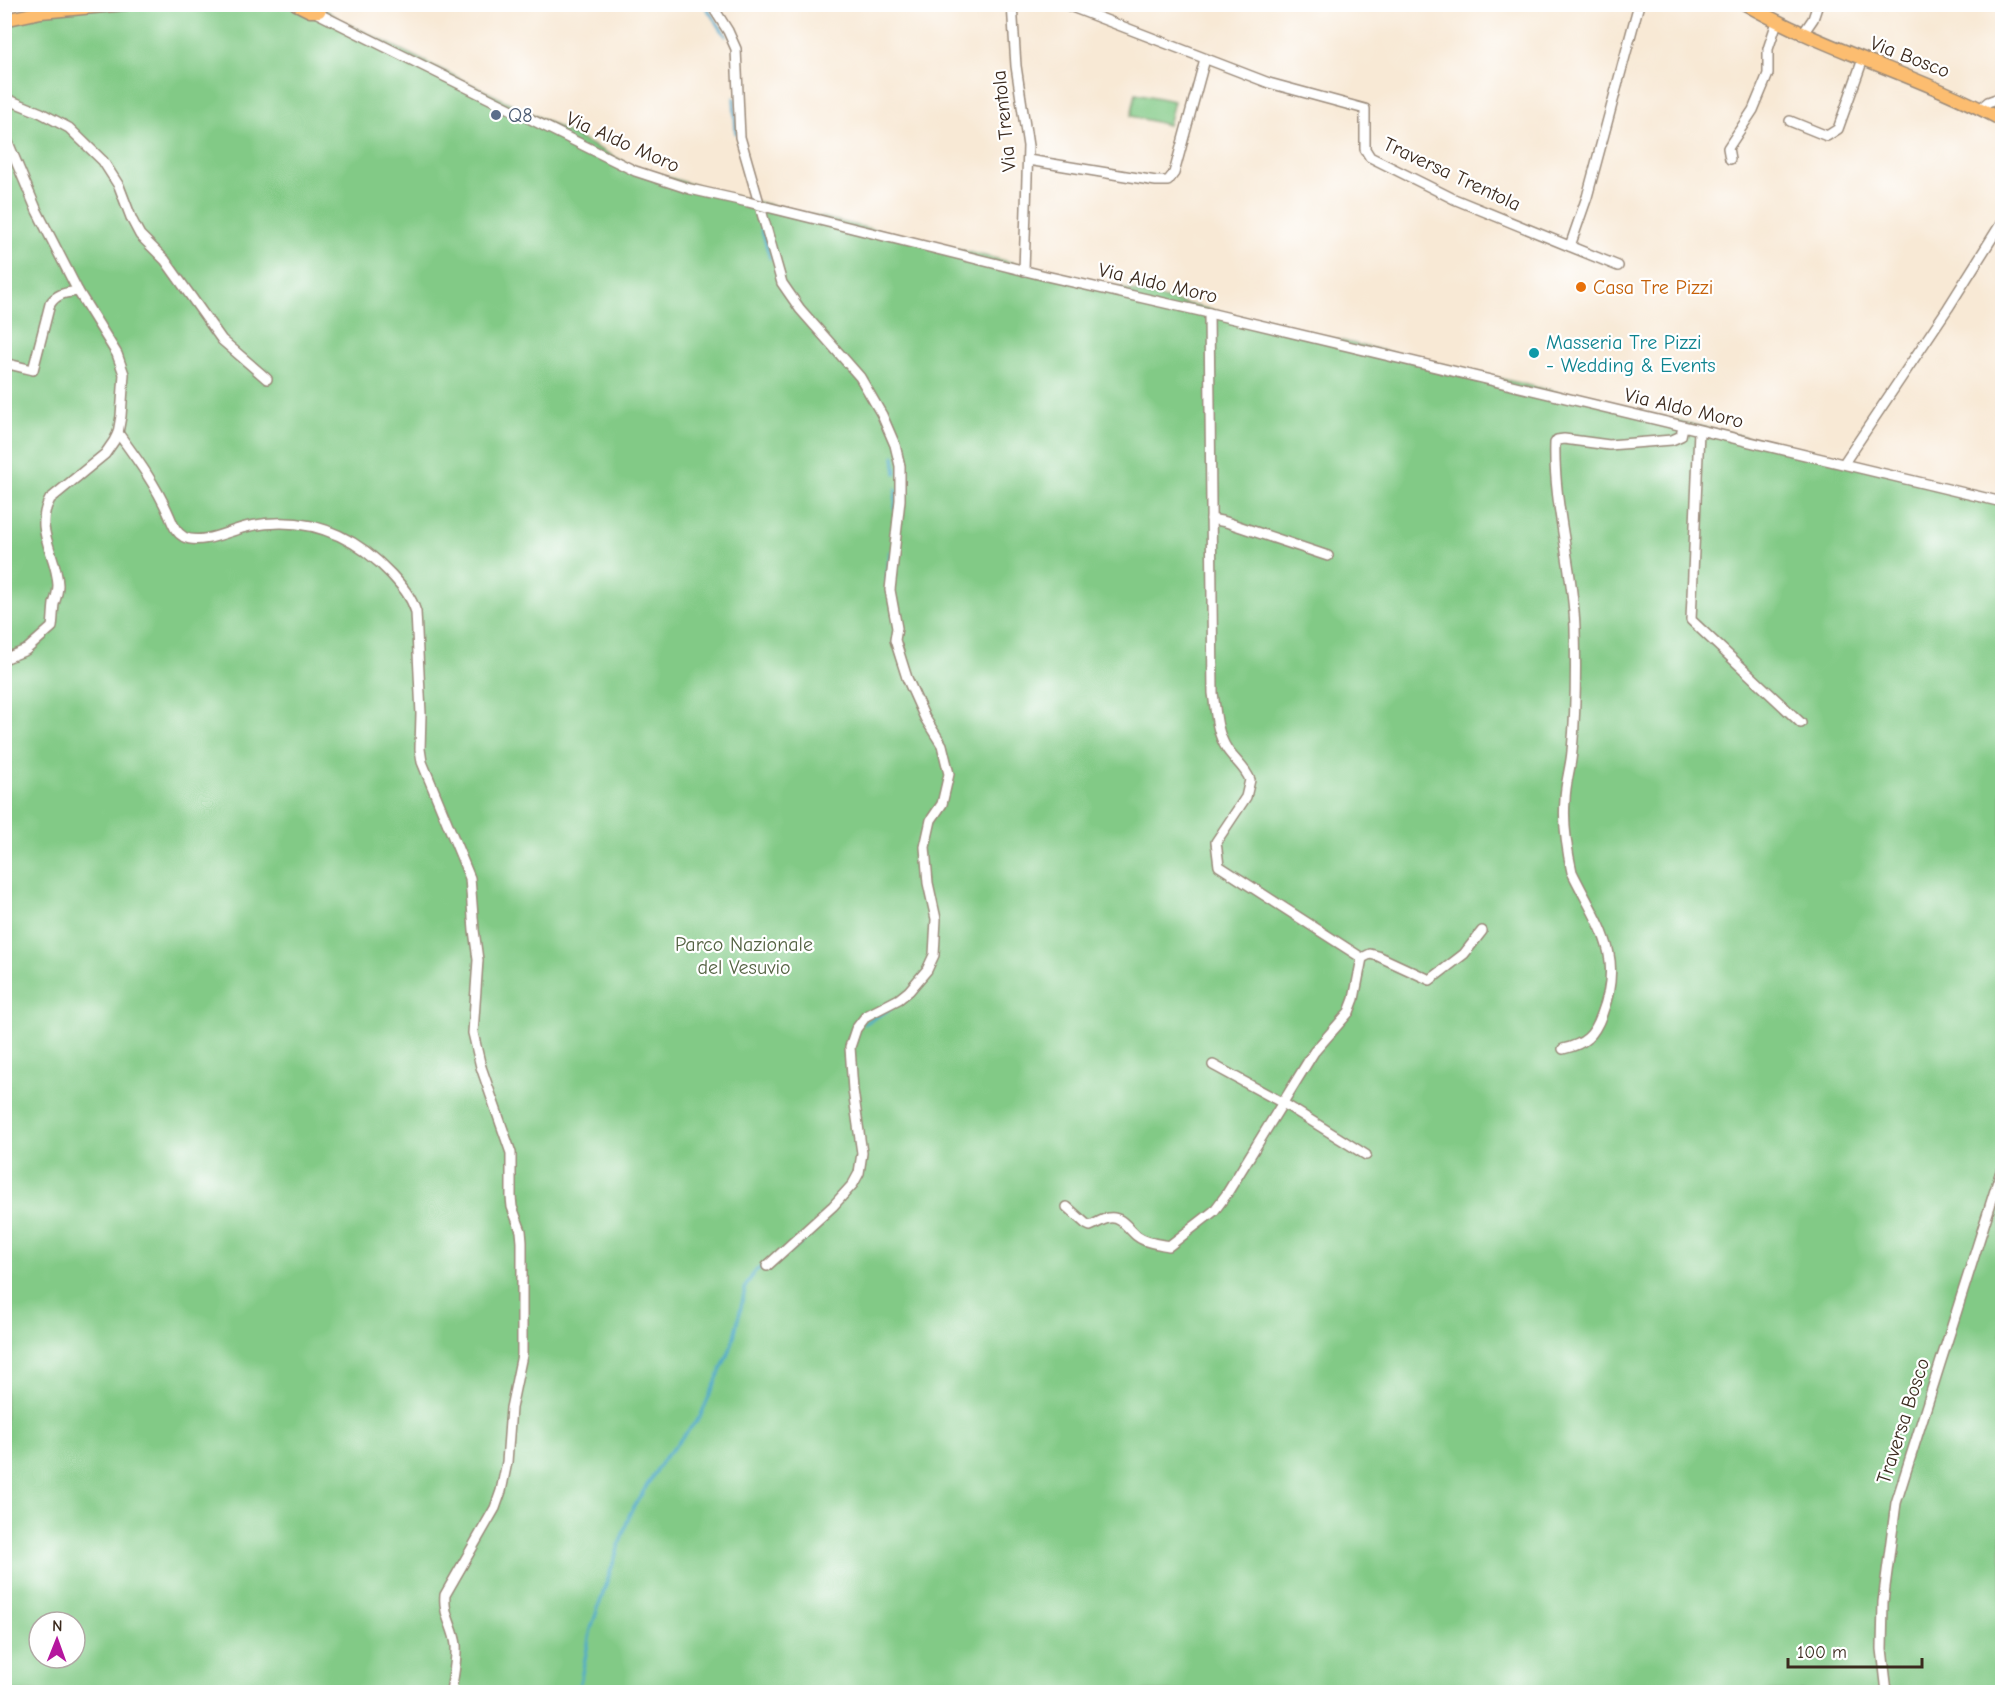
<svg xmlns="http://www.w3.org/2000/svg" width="2007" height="1697" viewBox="0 0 2007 1697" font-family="'Comic Neue',sans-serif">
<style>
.green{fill:#82ca86;stroke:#5e7a52;stroke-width:1.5;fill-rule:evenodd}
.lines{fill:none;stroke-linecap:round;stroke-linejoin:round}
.stream{stroke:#4ea9cc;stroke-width:3}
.minor-casing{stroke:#9a8a7a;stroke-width:12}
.major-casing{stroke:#9a8a7a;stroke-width:15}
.minor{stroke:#fff;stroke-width:9}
.major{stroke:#fcbd6f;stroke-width:12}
.minor-bridge-casing{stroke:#9a8a7a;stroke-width:12;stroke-linecap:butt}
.minor-bridge{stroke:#fff;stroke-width:9}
.service-dot{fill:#5c6f8a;stroke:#fff;stroke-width:2}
.food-dot{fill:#e8710a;stroke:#fff;stroke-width:2}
.culture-dot{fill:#0f9aa8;stroke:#fff;stroke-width:2}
.labels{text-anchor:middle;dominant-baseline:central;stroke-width:4.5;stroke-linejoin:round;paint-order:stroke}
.street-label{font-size:20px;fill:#3b2a1e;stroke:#fff}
.service-label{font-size:20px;fill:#4e5e75;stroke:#fff;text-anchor:start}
.food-label{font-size:20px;fill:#c56008;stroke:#fff;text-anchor:start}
.culture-label{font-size:20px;fill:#0d838f;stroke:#fff;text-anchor:start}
.park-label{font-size:20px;fill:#546242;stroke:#fff}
</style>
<rect width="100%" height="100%" fill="#fff"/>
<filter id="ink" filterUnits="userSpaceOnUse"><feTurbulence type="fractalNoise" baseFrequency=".0167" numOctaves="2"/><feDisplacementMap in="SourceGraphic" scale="12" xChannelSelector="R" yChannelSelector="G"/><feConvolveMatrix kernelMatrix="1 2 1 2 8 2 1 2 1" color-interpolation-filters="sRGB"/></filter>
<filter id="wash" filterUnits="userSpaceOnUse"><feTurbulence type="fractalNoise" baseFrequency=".008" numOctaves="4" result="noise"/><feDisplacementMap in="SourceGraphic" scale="24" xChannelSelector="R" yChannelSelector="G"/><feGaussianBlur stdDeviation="1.35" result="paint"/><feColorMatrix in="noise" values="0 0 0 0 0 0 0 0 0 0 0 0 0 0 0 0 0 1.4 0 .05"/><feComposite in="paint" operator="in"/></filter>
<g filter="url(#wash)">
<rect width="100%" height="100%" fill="#f8e9d5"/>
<g class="green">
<path d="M73,4l247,1 20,15 196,96 96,50 84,26 1286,306v1194h-1997l-1,-1675zM39,1622h36v36h-36z"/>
<path d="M1136,93l38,8 -6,24 -37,-9z"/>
</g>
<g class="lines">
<g class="stream">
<path d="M704,4l22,32"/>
<path d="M734,98l2,35"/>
<path d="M755,206l15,52"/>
<path d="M894,456l2,18"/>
<path d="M895,510l1,-21"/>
<path d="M887,581l3,-29"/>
<path d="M912,993l6,-4 6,-9"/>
<path d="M864,1024l26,-15"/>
<path d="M790,1251l11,-8 15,-16"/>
<path d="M580,1683l11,-54 39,-116 32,-52 38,-44 32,-72 14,-59 9,-15 11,-6"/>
</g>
</g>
</g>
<g filter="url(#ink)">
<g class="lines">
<defs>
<g id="minor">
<path d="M711,4l17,27 8,18 4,88 42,146 18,26 60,68 22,38 13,30 5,21v34l-10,90 7,38 -2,12 12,38 18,40 17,27 7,29 -7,30 -11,16 -6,27 3,36 8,36 -2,36 -7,15 -18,21 -10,8 -33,17 -10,13 -6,18 3,43 9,63 -3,20 -6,11 -20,22 -66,60"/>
<path d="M1012,4l4,62 12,80 -4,125"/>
<path d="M1064,4l205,79 96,26v40l5,8 84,42 164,67"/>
<path d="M315,12l320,159 55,18 58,13"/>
<path d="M1802,35l11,-16 5,-15"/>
<path d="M4,98l37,15 28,15 34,33 16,25 13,34 8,15 25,25 57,80 45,39"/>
<path d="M1981,108l7,-6 14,-5"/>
<path d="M1790,121l37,15 11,-7 25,-70"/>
<path d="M4,133l33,78 41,80 39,63 7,20 -3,42 -3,17 -4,8 -9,13 -55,45c-17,31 7,55 8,86 0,7 -2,13 -4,19 -1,8 -1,16 -2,23l-26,23 -22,9"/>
<path d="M1730,159l-2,-11 25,-38 15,-36v-25l9,-27"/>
<path d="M1028,160l128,21h12l6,-8 31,-114"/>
<path d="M767,207l279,69 163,37 793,189"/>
<path d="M1570,246l17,-49 52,-193"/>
<path d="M1209,313l4,380c3,19 3,39 14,56 8,12 18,18 23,31l-4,17 -30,45 3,24 143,92 8,-4 8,2 52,24 34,-26 18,-23"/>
<path d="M4,363l29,7 17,-66c7,-11 16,-11 28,-13"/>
<path d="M1699,431l-8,189 110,103"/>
<path d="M118,433c19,26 38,52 51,82 4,9 6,17 15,22 18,9 48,-8 66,-11 56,-11 103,8 141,48 11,12 20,22 25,38l5,102 -1,35 2,13 48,116 4,52 4,30 -5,73 8,34 30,86v44l1,10 9,24 1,11v113l-11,53 -4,54 -6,29 -6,17 -50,87c-2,21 9,32 11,50 1,16 -3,32 -5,47"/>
<path d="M1844,463l104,-155 54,-86"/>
<path d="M1211,519l15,3 102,34"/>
<path d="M1563,1049c22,-5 31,-13 39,-35 23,-60 -4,-89 -30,-142 -5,-22 -9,-49 -7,-72 0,-16 6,-33 7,-49 4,-41 4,-82 3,-123 -2,-62 -22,-123 -20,-185l2,-3 7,-1 45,6 63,-5 9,-4 2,-9"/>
<path d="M1213,1065l70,38 83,52"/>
<path d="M1067,1207l19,17 4,2c6,-2 12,-7 19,-8 13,-2 19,11 28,18 9,7 22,8 32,10l45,-35 12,-16 88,-143 35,-40 5,-13 8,-41"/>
<path d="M1887,1692l-5,-43 1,-47 13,-99 106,-335"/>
</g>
<g id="major">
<path d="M296,4l14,7h9l4,-7"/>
<path d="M1745,4c82,47 174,71 257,116"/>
<path d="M4,20l37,-8 85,-8"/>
</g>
</defs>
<use href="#minor" class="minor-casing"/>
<use href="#major" class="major-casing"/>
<use href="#minor" class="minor"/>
<use href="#major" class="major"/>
<defs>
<path id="minor-bridge" d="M748,202l19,5"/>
</defs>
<use href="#minor-bridge" class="minor-bridge-casing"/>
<use href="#minor-bridge" class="minor-bridge"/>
</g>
</g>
<circle class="service-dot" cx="496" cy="115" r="6"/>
<circle class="food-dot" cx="1581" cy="287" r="6"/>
<circle class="culture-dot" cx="1534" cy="353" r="6"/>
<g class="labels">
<g class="street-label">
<text transform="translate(1910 57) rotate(21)">Via Bosco</text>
<text transform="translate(1004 121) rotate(-96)">Via Trentola</text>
<text transform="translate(623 142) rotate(24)">Via Aldo Moro</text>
<text transform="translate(1452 174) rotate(25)">Traversa Trentola</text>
<text transform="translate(1158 283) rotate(13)">Via Aldo Moro</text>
<text transform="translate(1684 408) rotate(13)">Via Aldo Moro</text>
<text transform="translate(1903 1421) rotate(-72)">Traversa Bosco</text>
</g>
<g class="service-label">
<text x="508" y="115">Q8</text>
</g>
<g class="food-label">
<text x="1593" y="287">Casa Tre Pizzi</text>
</g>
<g class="culture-label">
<text x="1546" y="342">Masseria Tre Pizzi<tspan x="1546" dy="23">- Wedding &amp; Events</tspan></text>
</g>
<g class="park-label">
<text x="744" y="944">Parco Nazionale<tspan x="744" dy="23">del Vesuvio</tspan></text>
</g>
</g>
<rect width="2007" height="1697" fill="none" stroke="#fff" stroke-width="24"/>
<g transform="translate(57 1640) rotate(1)"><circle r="28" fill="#ffffff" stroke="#b1aaa5" stroke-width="1.5"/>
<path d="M0-4.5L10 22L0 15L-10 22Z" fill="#b5179e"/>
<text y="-9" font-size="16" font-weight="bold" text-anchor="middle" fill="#3b2a1e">N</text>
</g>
<path d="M1788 1658v9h134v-9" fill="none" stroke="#3b2a1e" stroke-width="3"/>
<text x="1797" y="1658" font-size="18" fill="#3b2a1e" stroke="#ffffff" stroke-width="4.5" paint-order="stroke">100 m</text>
</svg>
